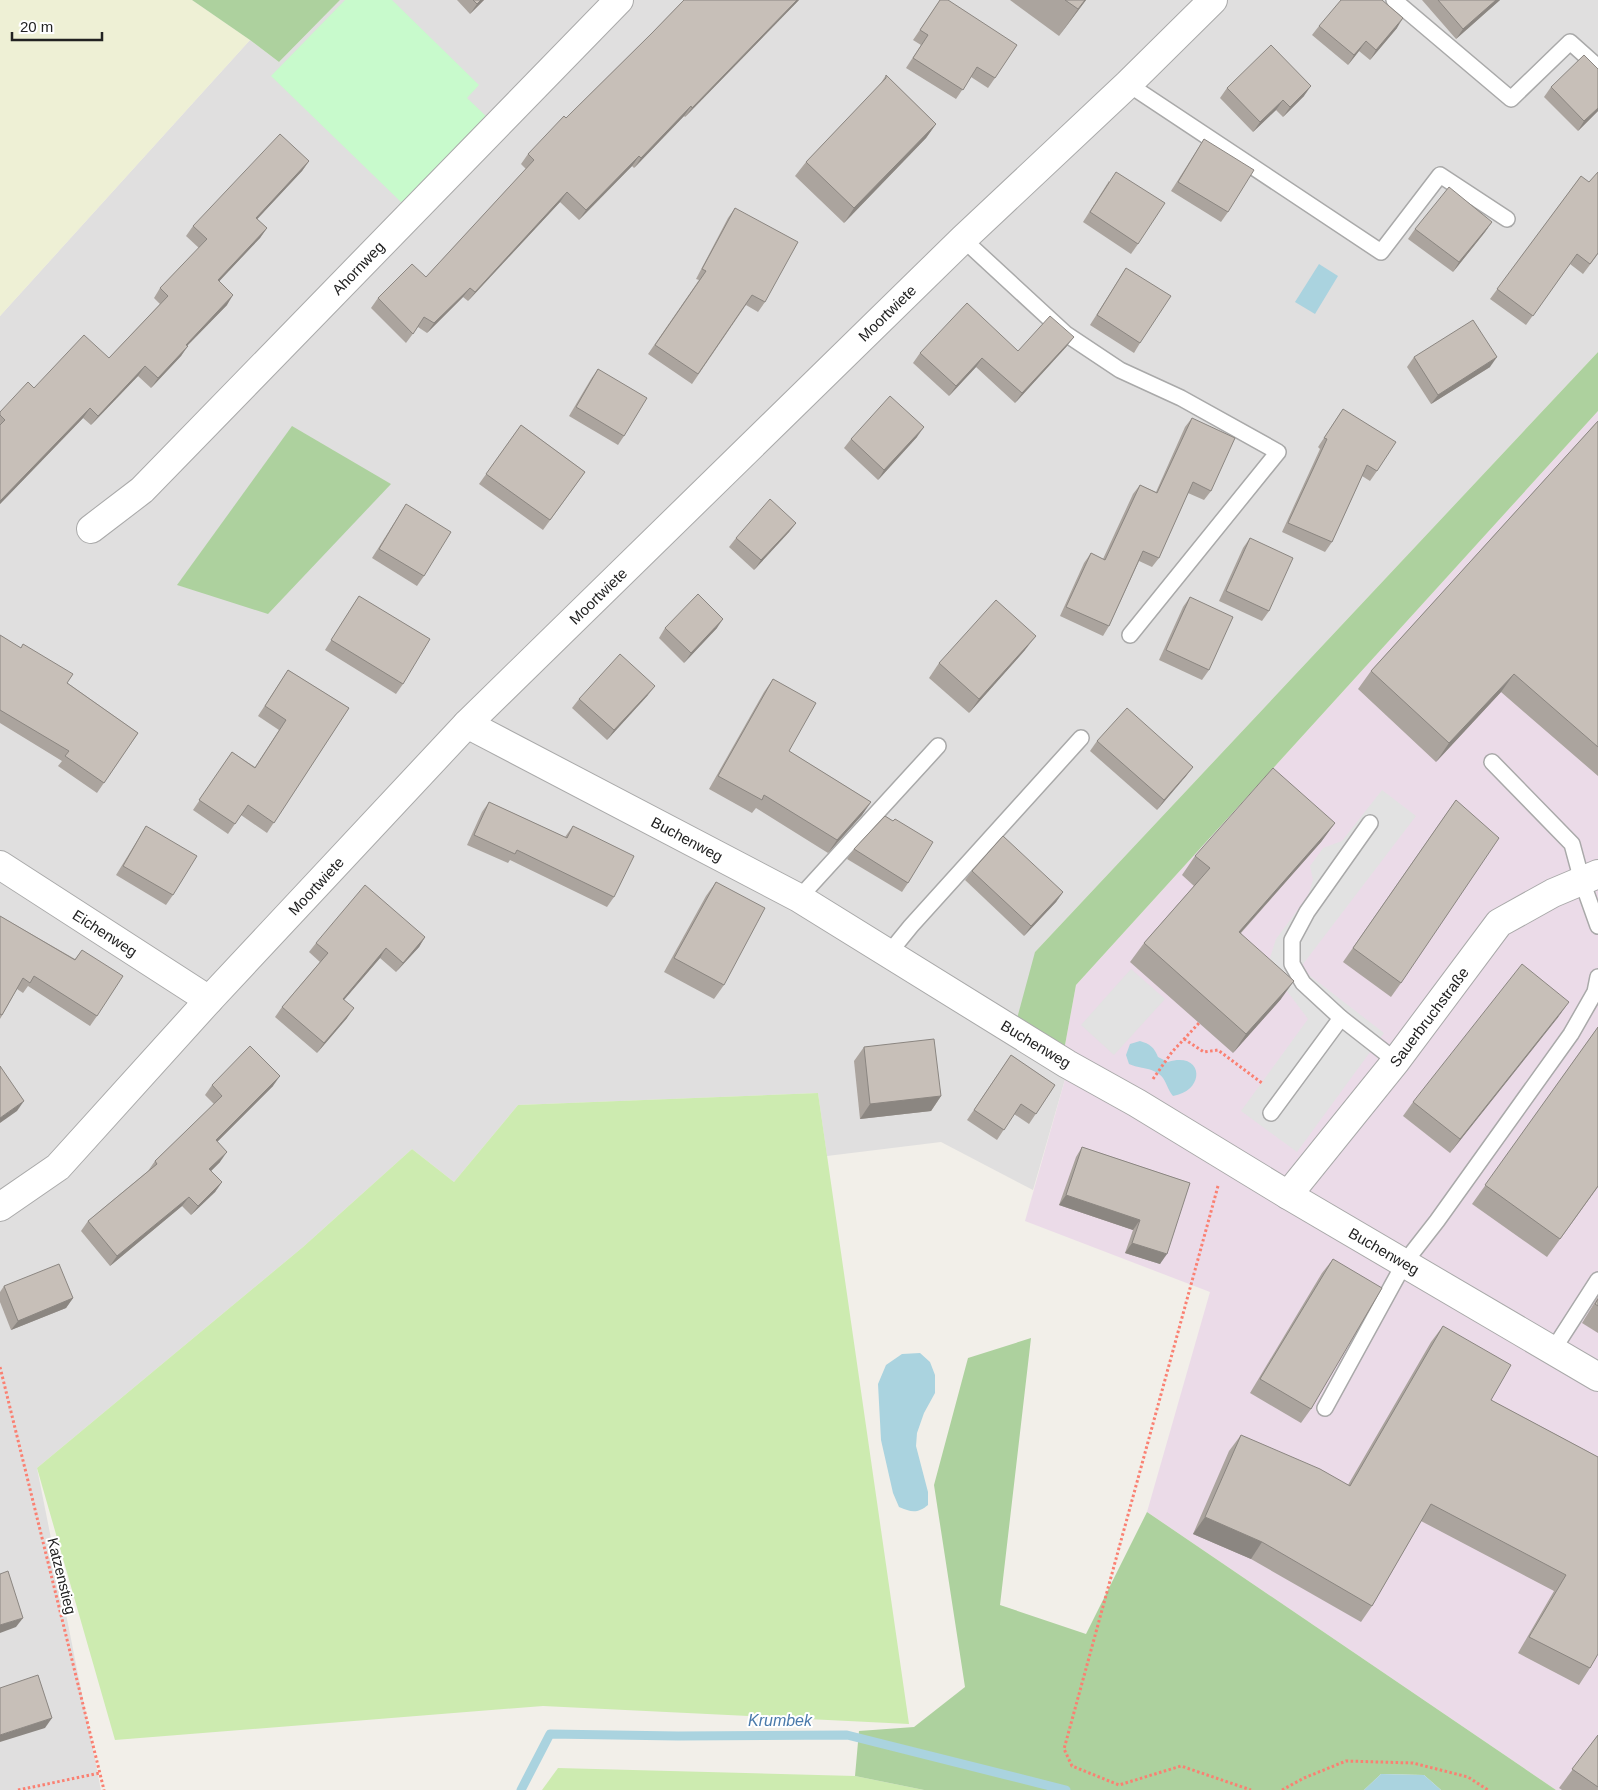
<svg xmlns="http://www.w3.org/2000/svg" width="1598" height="1790" viewBox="0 0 1598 1790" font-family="Helvetica,sans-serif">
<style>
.residential{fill:#e0dfdf}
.industrial{fill:#ebdbe8}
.farmland{fill:#eef0d5}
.grass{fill:#cdebb0}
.forest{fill:#add19e}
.park{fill:#c8facc}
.parking{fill:#e2e2e2}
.water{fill:#aad3df}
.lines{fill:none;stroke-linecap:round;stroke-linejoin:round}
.stream{stroke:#aad3df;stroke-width:9}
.service-casing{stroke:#a9a9a9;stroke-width:18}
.minor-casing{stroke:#a9a9a9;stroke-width:30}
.path{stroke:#fa8072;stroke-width:3;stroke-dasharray:2.5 2.5;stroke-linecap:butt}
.service{stroke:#fff;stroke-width:15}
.minor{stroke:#fff;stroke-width:28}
.wall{fill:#aba49e}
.shaded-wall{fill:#8b8681}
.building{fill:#c7bfb8;stroke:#8b8681}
.labels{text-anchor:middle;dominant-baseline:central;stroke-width:4;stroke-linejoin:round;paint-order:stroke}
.street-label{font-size:15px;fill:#222;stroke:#fff}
.water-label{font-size:16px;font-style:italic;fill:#4a7aab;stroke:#fff}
</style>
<rect width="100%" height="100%" fill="#f2efe9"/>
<path class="residential" d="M340,0h1258v352l-563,600 31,124 -33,114 -92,-48 -114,14 -9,-63 -300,12 -64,77 -42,-33 -109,98 -266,221 64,322h-101v-1474l250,-276 29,22z"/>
<path class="industrial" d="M1598,411v1379h-42l-409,-278 63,-220 -185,-71 41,-145 -3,-20 13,-71z"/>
<path class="farmland" d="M0,0h192l58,40 -250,276z"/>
<g class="grass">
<path d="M818,1093l91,631 -366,-18 -428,34 -78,-272 266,-221 109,-98 42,33 64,-77z"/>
<path d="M558,1768l297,8 69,14h-382z"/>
</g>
<g class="forest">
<path d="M192,0h148l-61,62 -29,-22z"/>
<path d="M1598,352v59l-522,574 -13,71 -48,-30 20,-74z"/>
<path d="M292,426l99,58 -123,130 -91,-29z"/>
<path d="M1031,1338l-31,267 86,29 61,-122 409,278h-115l-17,-15 -43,-1 -17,16h-440l-69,-14 4,-45 55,-4 51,-40 -31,-202 34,-127z"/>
</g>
<path class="park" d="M345,0h47l87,85 -12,13 20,19 -84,87 -132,-128z"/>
<g class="parking">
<path d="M1382,790l34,26 -116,152 84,65 -87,119 -56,-41 67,-92 -36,-48 -2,-13 6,-19 32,-43 5,-16 -3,-14 13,-18 19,-7z"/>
<path d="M1131,969l34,30 -51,56 -33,-30z"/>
</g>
<g class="water">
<path d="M1319,264l19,12 -23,38 -20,-12z"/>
<path d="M1140,1041c10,3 14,6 18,16l10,5c36,-11 38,29 5,34 -5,-6 -6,-12 -10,-18 -8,-11 -24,-9 -34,-14l-3,-9 4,-11z"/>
<path d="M920,1353l10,9 5,13v18l-11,20 -7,20 -1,13 12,46v13c-11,9 -17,7 -29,2l-6,-14 -12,-53 -3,-56 8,-19 16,-11z"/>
<path d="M1381,1774l43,1 17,15h-77z"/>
</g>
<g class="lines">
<path class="stream" d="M521,1790l29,-56 128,2 169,-1 219,55"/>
<defs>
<g id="service">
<path d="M1394,0l117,99 59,-57 28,25"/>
<path d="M1128,84l253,168 59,-77 67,44"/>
<path d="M963,239l103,95 54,36 61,28 97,54 -148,183"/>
<path d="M1492,762l80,82 10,37 16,45"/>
<path d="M1370,823l-63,89 -15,28v24l11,19 38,35 55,43"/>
<path d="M799,898l139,-152"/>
<path d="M889,953l22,-27 170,-188"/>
<path d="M1271,1113l70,-95"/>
<path d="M1553,1350l45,-70"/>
<path d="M1325,1408l80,-146 32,-41 134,-187 24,-42 3,-15"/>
</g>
<g id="minor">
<path d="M91,529l51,-39 477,-490"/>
<path d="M467,724l332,174 268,166 70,39 151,92 310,182"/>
<path d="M0,865l209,135"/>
<path d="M1288,1195l108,-134 103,-138 54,-30 45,-19"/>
<path d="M0,1207l58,-40 151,-167 258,-276 496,-485 165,-155 85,-84"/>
</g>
</defs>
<use href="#service" class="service-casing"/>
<use href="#minor" class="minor-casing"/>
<g class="path">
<path d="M1184,1039l20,13 14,-2 44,33"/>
<path d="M1153,1079l19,-27 27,-29"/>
<path d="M1218,1186l-154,563 8,17 47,19 62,-19 70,24"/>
<path d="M0,1367l104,423"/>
<path d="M18,1790l82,-17"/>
<path d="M1282,1790l22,-12 42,-17 67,2 55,14 20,13"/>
</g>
<use href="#service" class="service"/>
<use href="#minor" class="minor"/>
</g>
<g class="wall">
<path d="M457,0h27l-14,14z"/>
<path d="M684,0h115l-114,117 -1,-1 -50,52 -2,-2 -53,54 -19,-18 -92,99 -5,-4 -36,36 -9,-6 -12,16 -35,-35 7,-10 48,-21 100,-108 -5,-5 7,-10 38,-36 86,-85z"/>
<path d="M940,0l55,78 -7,10 -17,-11 -15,22 -50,-31 15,-23 -8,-5z"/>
<path d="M1010,0h76l-27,36z"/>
<path d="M1422,0h78l-44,39z"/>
<path d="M1319,26l78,2 -27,32 -11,-9 -11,14 -36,-30z"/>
<path d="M886,75l50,49 -10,14 -82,85 -49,-47 11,-14 73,-76z"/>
<path d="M1551,87l47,24 -20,20 -34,-34z"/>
<path d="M1227,88l77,8 -21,21 -7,-7 -23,22 -33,-34z"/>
<path d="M1204,139l24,73 -7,10 -50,-31z"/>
<path d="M309,161l-7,10 -45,48 10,9 -7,10 -41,43 8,24 -40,41 -6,10 -30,32 -13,-12 -47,49 -8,-7 -83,86v-92l34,-24 75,-30 51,-54 -6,-6 6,-10 39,-40 -13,-12 7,-10z"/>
<path d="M1581,176l17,78 -15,20 -13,-10 -44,61 -36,-26z"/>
<path d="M1109,181l29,63 -7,10 -48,-32z"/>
<path d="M735,208l30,94 -7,10 -12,-7 -54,79 -44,-30 51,-74 -3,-1 32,-61z"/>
<path d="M1492,222l-7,10 -32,40 -45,-33 7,-10z"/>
<path d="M1126,268l14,75 -6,10 -44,-28z"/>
<path d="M1067,346l-52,57 -39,-36 -27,29 -36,-33 7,-10 98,-2z"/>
<path d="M1414,357l76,10 -59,37 -24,-37z"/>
<path d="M598,369l26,67 -6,9 -49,-29 22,-37z"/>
<path d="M1343,409l34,62 -7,10 -8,-5 -30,66 -7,10 -43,-20 38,-83 -2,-2z"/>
<path d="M1192,418l19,73 -7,9 -16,-7 -29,65 -7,9 -13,-6 -30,65 -6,10 -43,-20 24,-53 7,-10 12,6 30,-65 7,-9 16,7 29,-65z"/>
<path d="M1598,421v355l-97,-84 -65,70 -78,-73 13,-18z"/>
<path d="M521,425l64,47 -42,58 -64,-46z"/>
<path d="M917,437l-39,43 -34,-32 7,-9z"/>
<path d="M406,504l18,72 -7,10 -45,-28z"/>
<path d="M796,523l-7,9 -35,38 -25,-23 7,-9z"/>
<path d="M1250,538l19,73 -7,10 -43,-20 24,-53z"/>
<path d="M359,596l44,88 -7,10 -71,-44z"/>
<path d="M1190,597l19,73 -7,10 -43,-20 24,-53z"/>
<path d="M665,628h52l-33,35 -25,-25z"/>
<path d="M0,635l138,98 -41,60 -39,-27 4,-5 -62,-38z"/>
<path d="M1025,650l-56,63 -40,-35 10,-15z"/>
<path d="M288,670l61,38 -82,125 -26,-18 -13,19 -35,-24 39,-58 23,15 24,-37 -21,-14z"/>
<path d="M773,679l16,72 82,51 -9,13 -34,38 -72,-45 -4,5 -43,-24 55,-97z"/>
<path d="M648,695l-41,45 -35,-32 7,-9z"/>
<path d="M1097,741l96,26 -7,9 -29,34 -67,-59z"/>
<path d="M1456,800l-55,183 -10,14 -48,-35z"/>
<path d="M489,802l76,35 8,-11 41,71 -7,10 -97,-47 -2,3 -41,-18 15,-33z"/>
<path d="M893,821l15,62 -6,9 -55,-33 7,-10z"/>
<path d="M1335,823l-14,19 -80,91 40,66 -48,54 -103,-91 14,-19 50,-57 -12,-11 13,-19z"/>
<path d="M146,826l27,69 -7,10 -50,-30 24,-39z"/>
<path d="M972,871l91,21 -7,10 -32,34 -59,-56z"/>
<path d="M716,882l8,103 -10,14 -50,-27 42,-76z"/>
<path d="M0,916l75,43 7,-9 15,66 -7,10 -62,-40 -5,7 -6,-4 -17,30z"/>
<path d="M425,937l-6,10 -23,25 -16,-14 -36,42 3,18 -30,35 -42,-36 7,-10 38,-45 -11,-10 7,-9z"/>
<path d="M1559,1016l-109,137 -47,-37 10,-14z"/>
<path d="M1598,1027v160l-51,70 -75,-53z"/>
<path d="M864,1047l77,49 -10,15 -71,8 -6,-58z"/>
<path d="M1011,1055l44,30 -26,39 -15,-10 -17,26 -30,-20z"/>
<path d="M212,1085l61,1 -56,56 3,20 -9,9 11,11 -7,10 -24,23 -9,-9 -72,60 -29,-35 7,-10 60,-50 7,-10 59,-57 -9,-9z"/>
<path d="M1082,1147l108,36 -30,81 -35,-11 8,-23 -74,-25 17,-48z"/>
<path d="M1333,1259l-22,150 -10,14 -51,-30 72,-120z"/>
<path d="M4,1286l69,12 -7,10 -55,22 -11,-28v-10z"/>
<path d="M1598,1297v36l-16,-10z"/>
<path d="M1443,1326l48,74 107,57 -8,211 -11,17 -61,-32 36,-62 -133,-70 -49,85 -11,16 -110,-63 -58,-25 36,-83 12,-16 107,50 83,-143z"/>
<path d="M1598,1735v55h-36l-3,-2z"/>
</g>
<g class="shaded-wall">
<path d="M481,0h3l-14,14 7,-10z"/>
<path d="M797,0h2l-114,117 7,-9z"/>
<path d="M1085,0h1l-27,36 19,-27z"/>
<path d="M1496,0h4l-44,39 7,-10z"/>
<path d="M1403,18l-6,10 -27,32 6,-10z"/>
<path d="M1366,41l-7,10 -11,14 6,-10z"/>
<path d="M1311,86l-7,10 -21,21 7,-10z"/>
<path d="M1283,100l-7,10 -23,22 7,-10z"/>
<path d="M691,106l-7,10 -50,52 7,-10z"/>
<path d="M1598,108v3l-20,20 6,-10z"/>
<path d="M936,124l-10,14 -82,85 10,-15z"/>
<path d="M639,156l-7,10 -53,54 7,-10z"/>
<path d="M309,161l-7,10 -53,57 7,-10z"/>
<path d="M567,192l-7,10 -92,99 7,-9z"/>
<path d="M1492,222l-7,10 -32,40 6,-10z"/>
<path d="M267,228l-7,10 -49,52 7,-10z"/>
<path d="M470,288l-7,9 -36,36 7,-10z"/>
<path d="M233,295l-6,10 -48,49 7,-9z"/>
<path d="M1074,337l-7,9 -52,57 7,-10z"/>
<path d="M188,346l-7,10 -30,32 7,-10z"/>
<path d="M1497,357l-7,10 -59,37 7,-9z"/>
<path d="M982,358l-6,9 -27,29 7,-10z"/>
<path d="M145,366l-7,10 -47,49 7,-9z"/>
<path d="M90,408l-7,10 -83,86v-3z"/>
<path d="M924,427l-7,10 -39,43 6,-10z"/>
<path d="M796,523l-7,9 -35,38 7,-10z"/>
<path d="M723,619l-6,9 -33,35 7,-10z"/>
<path d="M1036,636l-11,14 -56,63 10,-14z"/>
<path d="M1514,674l-13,18 -65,70 13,-19z"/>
<path d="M655,686l-7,9 -41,45 7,-10z"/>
<path d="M1193,767l-7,9 -29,34 7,-10z"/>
<path d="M871,802l-9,13 -34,38 9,-13z"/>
<path d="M1335,823l-14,19 -96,108 14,-18z"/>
<path d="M1063,892l-7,10 -32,34 7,-10z"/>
<path d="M425,937l-6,10 -23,25 7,-9z"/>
<path d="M386,948l-6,10 -44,51 7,-10z"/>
<path d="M1294,981l-13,18 -48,54 13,-19z"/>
<path d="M1569,1002l-10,14 -109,137 10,-14z"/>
<path d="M354,1008l-7,10 -30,35 7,-10z"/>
<path d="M280,1076l-7,10 -64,64 7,-10z"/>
<path d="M941,1096l-10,15 -71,8 10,-15z"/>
<path d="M24,1101l-7,10 -17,12v-5z"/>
<path d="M227,1152l-7,10 -17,17 6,-10z"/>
<path d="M222,1182l-7,10 -24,23 7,-9z"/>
<path d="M1066,1195l74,25 -7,10 -74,-25z"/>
<path d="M189,1197l-7,9 -72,60 7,-10z"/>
<path d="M1132,1243l35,11 -7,10 -35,-11z"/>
<path d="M73,1298l-7,10 -55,22 7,-9z"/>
<path d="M1205,1517l57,25 -11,17 -58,-25z"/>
<path d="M23,1618l-7,9 -16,6v-8z"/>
<path d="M52,1718l-7,10 -45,14v-7z"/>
</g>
<g class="building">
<path d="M473,0h8l-4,4z"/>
<path d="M684,0h113l-105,108 -1,-2 -50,52 -2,-2 -53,54 -19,-18 -92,100 -5,-4 -36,35 -10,-6 -11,17 -35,-36 34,-34 14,13 108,-117 -6,-6 36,-38 2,2 86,-85z"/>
<path d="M940,0h8l69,45 -22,33 -18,-11 -14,23 -50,-32 15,-23 -8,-5z"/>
<path d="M1065,0h20l-7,9z"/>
<path d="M1341,0h41l21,18 -27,32 -10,-9 -12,14 -35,-29z"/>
<path d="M1438,0h58l-33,29z"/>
<path d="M1271,45l40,41 -21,21 -7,-7 -23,22 -33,-34z"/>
<path d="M1584,55l14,14v39l-14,13 -33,-34z"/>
<path d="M886,75l50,49 -82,84 -48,-46 80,-84z"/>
<path d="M280,134l29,27 -53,57 11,10 -49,52 15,15 -47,50 2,1 -30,32 -13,-12 -47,50 -8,-8 -90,93v-76l5,-5 -5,-5v-3l28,-30 6,6 50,-53 25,23 59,-62 -8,-8 47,-49 -14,-13z"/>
<path d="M1204,139l50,31 -26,42 -50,-30z"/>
<path d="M1116,172l49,31 -27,41 -48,-32z"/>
<path d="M1598,172v81l-8,11 -13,-10 -44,62 -36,-27 84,-113 8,6z"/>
<path d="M1449,187l43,35 -33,40 -44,-33z"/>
<path d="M735,208l63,34 -33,60 -13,-7 -54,79 -43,-29 51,-74 -4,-2z"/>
<path d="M1126,268l45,28 -31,47 -43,-28z"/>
<path d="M967,303l51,48 32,-35 24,21 -52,56 -40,-35 -26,28 -36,-33z"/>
<path d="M1473,320l24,37 -59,38 -24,-38z"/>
<path d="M598,369l49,29 -23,38 -48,-29z"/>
<path d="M890,396l34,31 -40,43 -33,-31z"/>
<path d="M1343,409l53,33 -19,29 -10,-6 -35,77 -44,-19 39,-84 -3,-1z"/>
<path d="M1192,418l43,20 -24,53 -18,-9 -34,76 -16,-7 -34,75 -43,-19 25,-54 14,7 35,-75 17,8z"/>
<path d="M1598,421v326l-84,-73 -65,69 -78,-72z"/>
<path d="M521,425l64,47 -35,48 -64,-46z"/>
<path d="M770,499l26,24 -35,37 -25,-22z"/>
<path d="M406,504l45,28 -27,44 -45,-27z"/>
<path d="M1250,538l43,20 -24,53 -43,-20z"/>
<path d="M698,594l25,25 -32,34 -26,-25z"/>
<path d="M359,596l71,43 -27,45 -72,-44z"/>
<path d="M1190,597l43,20 -24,53 -43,-20z"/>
<path d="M996,600l40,36 -57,63 -40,-36z"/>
<path d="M0,635l21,13 2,-4 50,30 -6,9 71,50 -34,50 -39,-27 4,-5 -69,-41z"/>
<path d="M620,654l35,32 -41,44 -35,-31z"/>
<path d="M288,670l61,38 -75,115 -26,-18 -13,19 -36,-24 33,-48 23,16 31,-48 -21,-14z"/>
<path d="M773,679l43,24 -27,48 82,51 -34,38 -73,-45 -2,5 -44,-24z"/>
<path d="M1127,708l66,59 -29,33 -67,-59z"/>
<path d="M1273,768l62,55 -96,109 55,49 -48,53 -102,-91 66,-75 -15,-12z"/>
<path d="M1456,800l43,38 -98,145 -48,-35z"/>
<path d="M489,802l78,36 6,-12 61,30 -20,41 -97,-47 -2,4 -41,-19z"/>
<path d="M885,816l8,5 2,-2 38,23 -25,41 -54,-34z"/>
<path d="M146,826l51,30 -24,39 -50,-29z"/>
<path d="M1003,836l60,56 -32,34 -59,-55z"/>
<path d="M716,882l49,26 -41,77 -50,-27z"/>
<path d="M365,885l60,52 -22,26 -17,-15 -43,51 11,9 -30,35 -42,-36 46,-54 -12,-10z"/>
<path d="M0,916l75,44 7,-10 41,26 -26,40 -63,-40 -4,7 -7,-5 -21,37 -2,-1z"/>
<path d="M1522,964l47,38 -109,137 -47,-37z"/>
<path d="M1598,1027v159l-38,53 -75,-54z"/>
<path d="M934,1039l7,57 -71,8 -6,-57z"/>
<path d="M250,1046l30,30 -64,64 11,12 -18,17 13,13 -24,24 -9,-9 -72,59 -29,-35 69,-57 -2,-3 67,-65 -10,-11z"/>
<path d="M1011,1055l44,30 -19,29 -15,-10 -17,26 -30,-20z"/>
<path d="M0,1066l24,35 -24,17z"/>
<path d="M1082,1147l108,36 -23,71 -35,-11 8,-23 -74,-25z"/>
<path d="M1333,1259l49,29 -71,121 -51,-30z"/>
<path d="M59,1264l14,34 -55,23 -14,-35z"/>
<path d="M1598,1299v7l-3,-2z"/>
<path d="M1443,1326l68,39 -20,35 107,57v197l-8,14 -61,-31 37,-62 -135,-71 -59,102 -110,-64 -57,-25 36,-82 79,34 30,17z"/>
<path d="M8,1571l15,47 -23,7v-51z"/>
<path d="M38,1675l14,43 -52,17v-47z"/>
<path d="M1598,1735v52l-26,-18z"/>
</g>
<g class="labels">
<g class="street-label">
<text transform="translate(358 268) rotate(-46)">Ahornweg</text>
<text transform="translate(887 313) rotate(-44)">Moortwiete</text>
<text transform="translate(598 596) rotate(-44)">Moortwiete</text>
<text transform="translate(687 839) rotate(28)">Buchenweg</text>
<text transform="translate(316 886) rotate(-47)">Moortwiete</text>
<text transform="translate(105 933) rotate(33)">Eichenweg</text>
<text transform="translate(1429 1017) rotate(-53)">Sauerbruchstraße</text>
<text transform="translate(1036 1044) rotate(31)">Buchenweg</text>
<text transform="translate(1384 1251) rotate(30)">Buchenweg</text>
<text transform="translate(62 1576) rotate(76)">Katzenstieg</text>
</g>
<g class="water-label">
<text x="780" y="1720">Krumbek</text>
</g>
</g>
<path d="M12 32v8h90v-8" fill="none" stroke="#222222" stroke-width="2.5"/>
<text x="20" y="32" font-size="15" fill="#222222" stroke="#ffffff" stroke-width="4" paint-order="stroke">20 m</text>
</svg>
